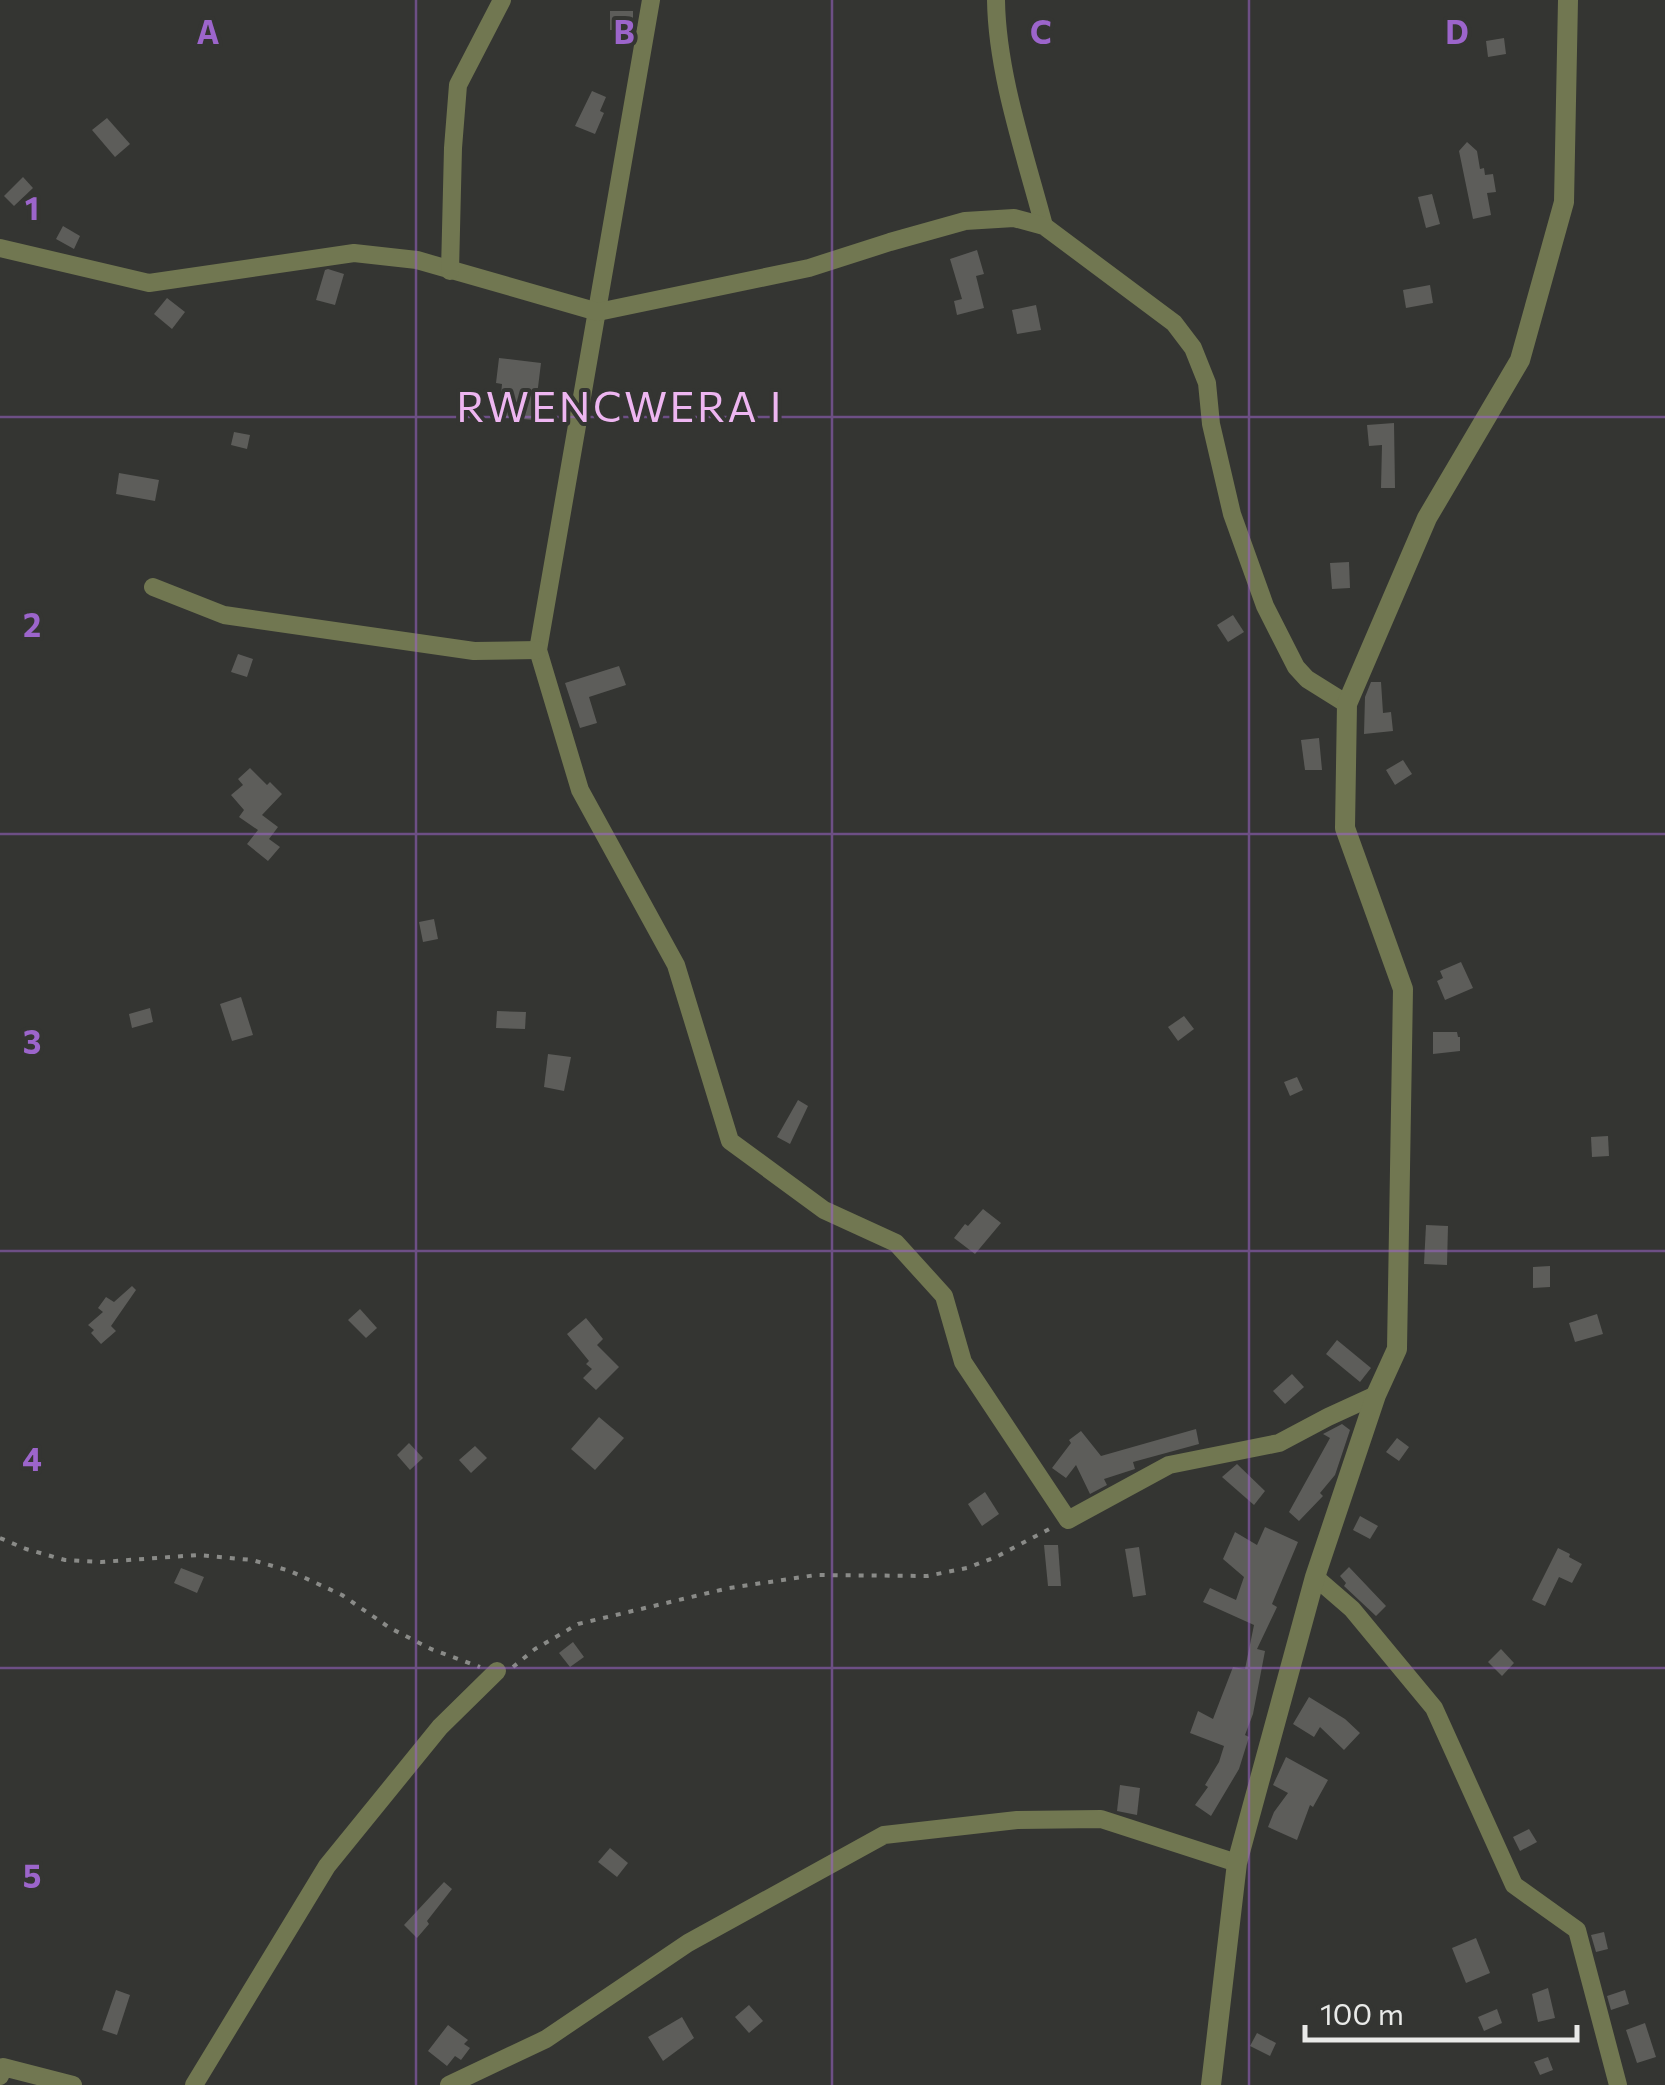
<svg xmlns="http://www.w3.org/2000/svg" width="1665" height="2085" viewBox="0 0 1665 2085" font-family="Commissioner,sans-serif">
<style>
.building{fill:#5d5d5a}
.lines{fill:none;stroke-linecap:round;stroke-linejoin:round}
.path{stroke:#8a8b88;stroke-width:4;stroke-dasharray:5 8;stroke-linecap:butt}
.minor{stroke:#717751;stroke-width:18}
.tertiary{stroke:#717751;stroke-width:20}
.grid{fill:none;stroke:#9c65cb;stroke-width:2.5;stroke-opacity:0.55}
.labels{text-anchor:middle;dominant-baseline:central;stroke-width:8;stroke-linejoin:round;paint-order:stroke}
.quarter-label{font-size:42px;letter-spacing:2.5px;fill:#eeb6f1;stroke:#343532}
.grid-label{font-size:32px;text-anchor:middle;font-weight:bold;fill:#9c65cb;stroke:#343532;stroke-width:8;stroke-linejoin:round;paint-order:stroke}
</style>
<rect width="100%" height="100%" fill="#343532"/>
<g class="building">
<rect x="610" y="11" width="23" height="19"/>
<path d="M1504,38l2,16 -18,3 -2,-16z"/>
<path d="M592,91l14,6 -6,14 4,2 -9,21 -20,-8z"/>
<path d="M107,118l23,26 -15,13 -23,-27z"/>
<path d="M1467,142l10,9 3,18 4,-1 1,7 8,-1 3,18 -9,1 4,22 -18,4 -14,-68z"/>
<path d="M23,177l10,11 -19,18 -10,-10z"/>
<path d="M1432,194l8,30 -14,4 -8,-31z"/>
<path d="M63,226l17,10 -6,13 -18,-10z"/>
<path d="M977,250l7,24 -8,2 8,32 -27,7 -3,-14 8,-2 -12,-40z"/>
<path d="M328,269l16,5 -9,31 -19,-5 9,-30z"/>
<path d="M1430,285l3,18 -27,5 -3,-18z"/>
<path d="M167,298l18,14 -13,17 -18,-15z"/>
<path d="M1036,305l5,25 -24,4 -5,-24z"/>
<path d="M499,358l42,5 -7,57 -35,-3 3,-33 -6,-1z"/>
<path d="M1394,423l1,65h-14l1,-43 -13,1 -2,-21z"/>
<path d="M234,432l16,3 -3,14 -16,-4z"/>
<path d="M119,473l40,7 -4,21 -39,-7z"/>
<path d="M1349,562l1,26 -18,1 -2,-26z"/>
<path d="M1233,615l11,17 -16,10 -11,-17z"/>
<path d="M238,654l15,5 -6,18 -16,-5z"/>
<path d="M619,666l7,19 -37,12 8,26 -17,5 -15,-45z"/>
<path d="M1371,682h10l2,31 8,-1 2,19 -29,3 1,-37z"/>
<path d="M1319,738l3,32h-17l-4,-30z"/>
<path d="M1403,760l9,14 -17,11 -9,-15z"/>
<path d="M250,768l17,17 3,-3 12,12 -20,21 16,12 -9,12 11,8 -12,14 -21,-17 11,-14 -19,-13 5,-7 -13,-15 12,-10 -5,-6z"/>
<path d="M434,919l4,20 -15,3 -4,-20z"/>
<path d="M1461,962l12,26 -28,12 -8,-19 6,-3 -3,-7z"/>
<path d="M241,997l12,38 -21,6 -12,-37z"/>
<path d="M150,1008l3,14 -21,6 -3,-14z"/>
<path d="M497,1011l29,1 -1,17 -29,-1z"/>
<path d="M1184,1016l10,13 -16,12 -10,-14z"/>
<path d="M1433,1032h24l1,5h2v14l-27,3z"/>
<path d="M548,1054l23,3 -7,34 -20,-4z"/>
<path d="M1297,1077l6,13 -13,6 -6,-14z"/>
<path d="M798,1100l10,6 -18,38 -13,-7z"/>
<path d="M1608,1136l1,20 -17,1 -1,-20z"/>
<path d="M983,1209l18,14 -26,31 -21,-16 11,-14 3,2z"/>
<path d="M1426,1225l22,1 -1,39 -23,-1z"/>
<path d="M1550,1266v21l-17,1v-21z"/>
<path d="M132,1286l4,4 -25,36 5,5 -15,13 -10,-11 3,-3 -6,-5 15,-13 -5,-4 8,-11 8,5z"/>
<path d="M360,1309l17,19 -11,10 -18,-18z"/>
<path d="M1597,1314l6,20 -28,8 -6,-19z"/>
<path d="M586,1318l17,21 -6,6 22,22 -23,23 -13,-12 9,-9 -6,-5 3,-3 -22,-27z"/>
<path d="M1337,1340l34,28 -11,14 -34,-28z"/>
<path d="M1292,1374l12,13 -19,17 -12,-13z"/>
<path d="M599,1417l25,21 -29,32 -24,-21z"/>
<path d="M1342,1424l8,6 -15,45 -15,18 3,3 -24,25 -10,-9 41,-74 -7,-4z"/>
<path d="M1196,1429l3,15 -66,18 2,7 -31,10 3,6 -17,9 -14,-29 -10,13 -14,-10 19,-25 -2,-3 12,-9 20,25z"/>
<path d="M1397,1438l12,9 -10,14 -13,-9z"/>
<path d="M409,1443l14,15 -13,12 -13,-15z"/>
<path d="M475,1446l12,12 -16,15 -12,-13z"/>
<path d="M1237,1464l28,27 -11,14 -32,-28z"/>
<path d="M985,1492l14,22 -17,12 -14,-22z"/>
<path d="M1360,1516l18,10 -8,13 -17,-9z"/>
<path d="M1265,1527l33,15 -26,62 5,3 -20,42 8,2 -12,63 -8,21 4,2 -10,32 -28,47 -16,-11 13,-18 -3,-2 14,-23 5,-16 -34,-13 8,-22 15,8 20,-52 12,2 9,-44 -51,-23 7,-14 26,12 8,-23 -21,-18 12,-27 22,13z"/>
<path d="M1044,1545h14l3,41h-13z"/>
<path d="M1139,1547l7,48 -13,2 -8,-48z"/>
<path d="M1558,1548l12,6 -1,3 13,7 -10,19 -13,-6 -14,29 -13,-6z"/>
<path d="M1349,1567l37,39 -10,10 -32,-30 2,-3 -6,-7z"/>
<path d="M181,1568l23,9 -7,16 -23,-10z"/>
<path d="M573,1642l11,15 -14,10 -11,-14z"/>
<path d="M1501,1649l13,14 -12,13 -14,-14z"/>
<path d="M1309,1697l36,22 15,14 -16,17 -24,-23 -6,10 -21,-13z"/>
<path d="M1286,1757l42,23 -15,27 -3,-2 -13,35 -29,-13 6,-15 14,-19 -15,-8z"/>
<path d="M1120,1785l20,3 -3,27 -20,-4z"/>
<path d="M1529,1829l8,13 -17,9 -7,-14z"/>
<path d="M610,1848l18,15 -11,14 -19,-15z"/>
<path d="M444,1882l8,7 -25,32 2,3 -12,14 -13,-13z"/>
<path d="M1604,1932l4,17 -12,3 -5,-17z"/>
<path d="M1476,1938l14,35 -24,10 -14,-35z"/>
<path d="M1548,1988l7,30 -17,4 -6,-28z"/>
<path d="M116,1990l14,5 -13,40 -15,-5z"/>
<path d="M1625,1990l4,14 -18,6 -4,-14z"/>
<path d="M749,2005l14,16 -14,12 -14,-16z"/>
<path d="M1497,2009l5,14 -18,8 -6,-14z"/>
<path d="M682,2017l12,21 -31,23 -15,-24z"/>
<path d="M1645,2023l11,34 -19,6 -11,-33z"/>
<path d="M448,2025l20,15 -4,4 6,4 -9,12 -6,-4 -8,10 -19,-15z"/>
<path d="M1257,2033l19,10 -6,13 -20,-10z"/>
<path d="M1548,2057l5,13 -13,5 -6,-13z"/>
</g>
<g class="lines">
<g class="path">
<path d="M0,1538l26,11 39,11 36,2 97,-7 54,5 38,11 52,24 48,33 41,21 49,18"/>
<path d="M513,1667l22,-18 43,-25 151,-36 87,-13 111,1 40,-8 29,-11 59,-31"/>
</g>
<g class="minor">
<path d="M651,0l-113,650 42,140 96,175 54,176 94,69 72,33 48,53 19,66 105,158 101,-55 110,-22 49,-26 48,-22"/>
<path d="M996,0c1,74 29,154 48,226"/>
<path d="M0,248l149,35 205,-30 63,7 181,52 211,-44 81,-26 75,-21 49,-3 30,8 130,97 19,25 14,35 4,41 21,90 33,92 31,61 11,12 40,25"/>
<path d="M450,271l3,-123 5,-63 44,-85"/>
<path d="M153,587l71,28 250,36 64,-1"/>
<path d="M1315,1577l37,32 82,99 80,177 63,45 41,155"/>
<path d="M0,2076l3,-9 70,18"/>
<path d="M194,2085l133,-219 113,-139 57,-56"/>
<path d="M449,2085l97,-46 142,-96 196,-108 133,-15 84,-1 136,44"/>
</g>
<path class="tertiary" d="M1211,2085l26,-222 78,-286 61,-182 21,-46 6,-360 -58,-161 2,-124 80,-186 93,-158 44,-158 4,-202"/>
</g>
<path class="grid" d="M416,0v2085M832,0v2085M1249,0v2085M0,417h1665M0,834h1665M0,1251h1665M0,1668h1665"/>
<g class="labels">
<g class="quarter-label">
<text x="620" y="405">RWENCWERA I</text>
</g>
</g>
<g class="grid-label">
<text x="208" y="44">A</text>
<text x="624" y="44">B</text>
<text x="1041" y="44">C</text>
<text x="1457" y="44">D</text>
<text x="32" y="220">1</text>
<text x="32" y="637">2</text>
<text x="32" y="1054">3</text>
<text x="32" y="1471">4</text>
<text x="32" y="1888">5</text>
</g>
<path d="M1305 2025v15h272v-15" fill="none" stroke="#e9eae8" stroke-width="5"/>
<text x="1320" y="2025" font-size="30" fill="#e9eae8" stroke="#343532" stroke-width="8" paint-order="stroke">100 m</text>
</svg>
